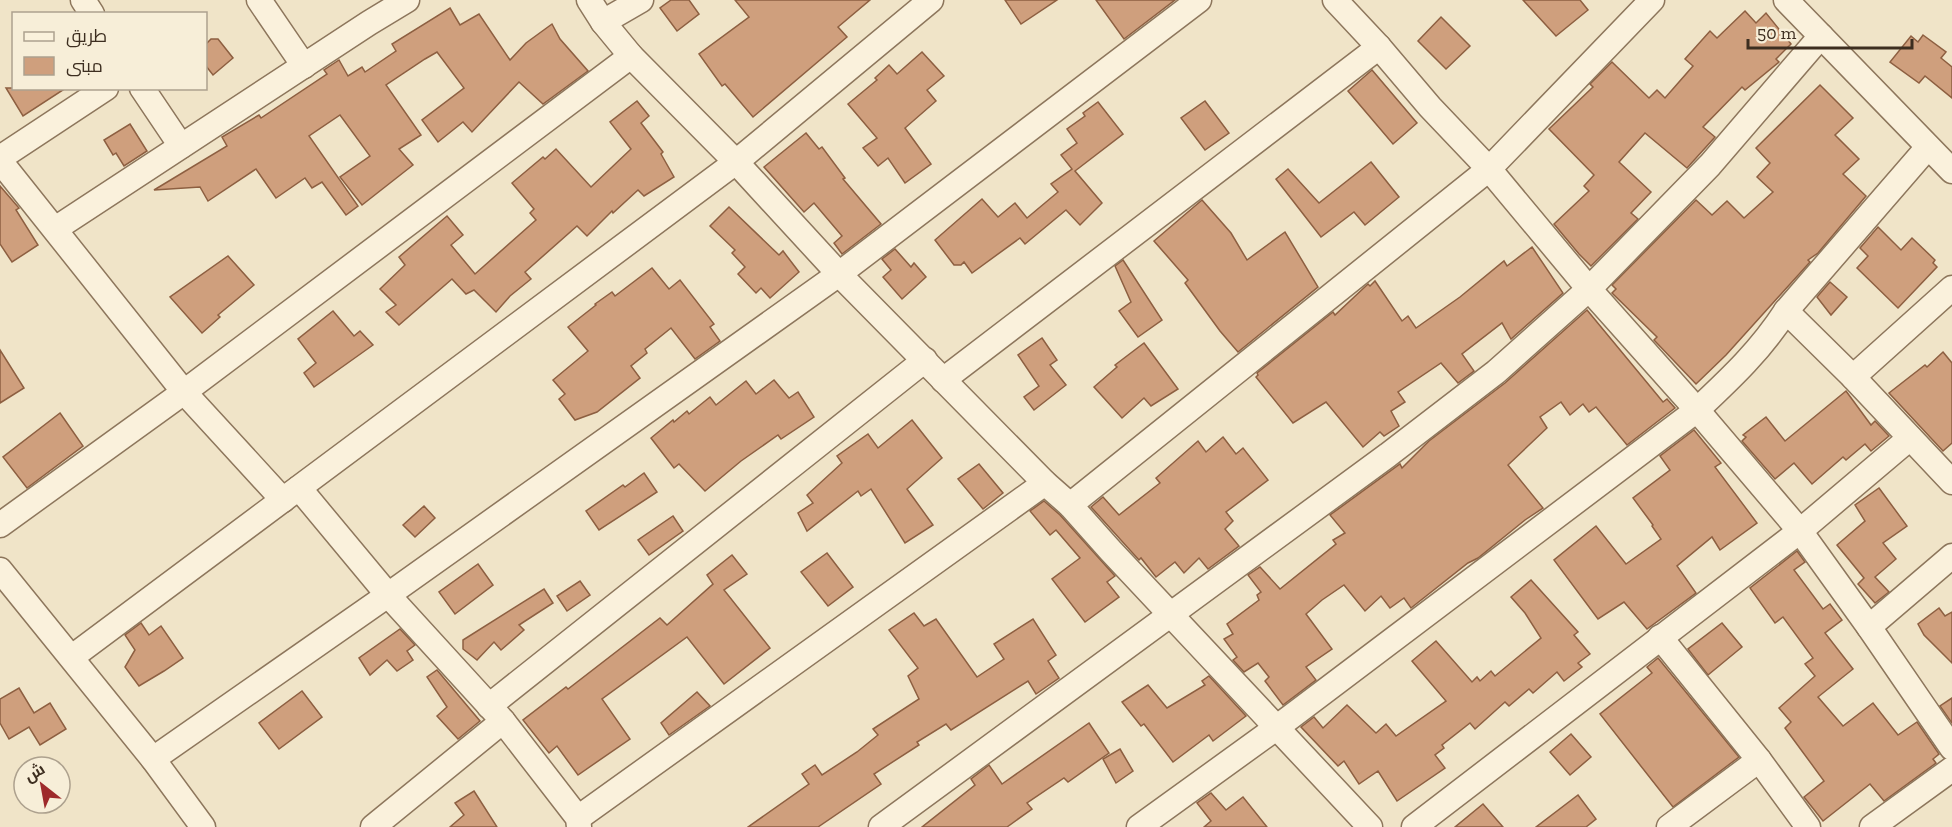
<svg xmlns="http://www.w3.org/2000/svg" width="1952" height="827" viewBox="0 0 1952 827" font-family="'Zilla Slab',Cairo,serif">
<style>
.building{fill:#cf9f7d;stroke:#8d5f41;stroke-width:1.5}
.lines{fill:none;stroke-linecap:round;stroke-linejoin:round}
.minor-casing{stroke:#8d765c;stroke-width:27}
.minor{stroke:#faf1dc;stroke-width:24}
</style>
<rect width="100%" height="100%" fill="#f0e4c8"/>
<g class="building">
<path d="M671,0h18l10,14 -22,17 -17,-23z"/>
<path d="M735,0h135l-32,27 9,10 -94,80 -28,-33 -3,2 -23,-32 50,-37z"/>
<path d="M1005,0h52l-36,24z"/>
<path d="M1096,0h79l-51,39z"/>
<path d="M1523,0h57l8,10 -32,26z"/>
<path d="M450,8l10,17 19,-11 31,46 16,-17 26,-19 8,15 28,32 -45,33 -24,-22 -47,50 -9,-10 -25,20 -16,-22 42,-32 -27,-36 -12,7 -39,26 35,50 -22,14 14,16 -51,40 -22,-28 30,-21 -30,-41 -31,21 49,70 -12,9 -24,-33 -10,6 -7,-10 -29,20 -20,-29 -48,32 -8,-14 -46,3 73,-44 -5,-9 37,-22 2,3 66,-44 -3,-4 15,-10 9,16 14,-9 3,5 31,-21 -4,-7z"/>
<path d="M1745,11l11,12 10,-10 25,31 -15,15 3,3 -34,28 -3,-3 -39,40 12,10 -28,31 -42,-35 -26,29 32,30 -20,21 7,6 -47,47 -12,-12 -25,-30 35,-33 -5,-5 10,-11 -45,-46 44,-42 -3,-3 22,-22 37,36 8,-8 8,8 28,-32 -8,-7 25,-28 7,7z"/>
<path d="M1441,17l29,29 -24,23 -28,-28z"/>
<path d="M1923,35l23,17 -5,6 11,9v31l-27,-22 -6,7 -29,-21 21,-26 7,6z"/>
<path d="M211,39h7l15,19 -20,17 -7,-9v-22z"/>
<path d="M922,52l22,24 -17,14 9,11 -31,27 26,36 -26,19 -17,-25 -10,8 -15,-18 14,-10 -29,-34 29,-24 -2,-2 14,-13 8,9z"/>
<path d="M1372,70l45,53 -24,21 -45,-53z"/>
<path d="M1820,85l33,33 -18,17 24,24 -16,15 23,22 -48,57 -10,7 2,2 -84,93 -30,29 -42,-44 3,-3 -45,-44 4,-4 -4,-4 84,-85 16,15 15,-14 17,17 29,-26 -16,-15 13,-14 -14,-15z"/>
<path d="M6,88h60l-43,28z"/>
<path d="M637,101l12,15 -8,7 22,29 -2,2 13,23 -30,19 -6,-6 -25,23 -1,-2 -25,25 -10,-10 -52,46 6,7 -21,17 -14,16 -22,-22 -8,4 -14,-15 -53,46 -13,-13 10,-7 -16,-16 25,-24 -6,-8 48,-41 16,19 -12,10 24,29 61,-54 -6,-7 4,-4 -22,-26 31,-26 2,2 11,-10 35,38 40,-38 -21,-27z"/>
<path d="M1205,101l24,32 -24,17 -24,-32z"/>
<path d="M1098,102l25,32 -48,37 27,32 -22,22 -14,-15 -41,34 -5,-6 -48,35 -8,-11 -3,3h-7l-19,-25 47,-41 16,18 17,-14 12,15 31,-26 -7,-8 21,-15 -11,-14 16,-12 -10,-14 18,-13 -2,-3z"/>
<path d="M130,124l17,27 -23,15 -8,-13 -3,2 -9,-15z"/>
<path d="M806,133l13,16 3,-2 23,31 -2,1 38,45 -39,30 -8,-11 8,-7 -28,-33 -10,9 -40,-45z"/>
<path d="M1371,162l28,35 -34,28 -11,-13 -33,25 -45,-58 12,-10 31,34z"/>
<path d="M0,186l19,22 -3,2 22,35 -26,17 -12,-18z"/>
<path d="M1202,200l29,33 16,27 38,-28 33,55 -80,65 -18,-21 -35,-48 3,-3 -34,-39z"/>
<path d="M729,207l50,48 4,-4 16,21 -29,26 -9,-10 -5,5 -18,-19 7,-7 -13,-14 3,-3 -25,-24z"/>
<path d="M1878,227l23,23 11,-12 23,22 -2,3 4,4 -39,41 -41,-40 11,-12 -8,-8z"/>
<path d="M1532,247l31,46 -52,46 -9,-16 -40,31 12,17 -16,12 -17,-20 -43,29 7,10 -14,9 8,15 -15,10 -4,-4 -17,15 -37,-45 -33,21 -37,-46 2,-2 -1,-2 76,-61 2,3 33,-31 2,2 5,-5 27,40 6,-5 8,12 44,-31 44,-36 3,5z"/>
<path d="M895,249l16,18 3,-4 12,14 -24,22 -19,-22 8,-7 -9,-11z"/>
<path d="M228,256l26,29 -36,30 2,2 -18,16 -32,-36z"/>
<path d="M1123,260l39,60 -24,17 -19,-26 12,-9 -16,-36z"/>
<path d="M652,268l17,21 11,-9 34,44 -4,3 10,14 -25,18 -24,-31 -26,21 2,4 -16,13 9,12 -43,34 -22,8 -16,-21 6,-5 -12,-14 35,-29 -20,-24 28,-22 -1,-1 17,-12 3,4z"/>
<path d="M1830,282l17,15 -16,18 -14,-18z"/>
<path d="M1587,310l76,92 4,-3 8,9 -48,37 -31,-38 -7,5 -6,-8 -13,11 -9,-13 -21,15 7,11 -39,37 35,43 -18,12 -47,38 -10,5 -57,45 -7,-10 -14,10 -9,-12 -16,15 -21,-26 -22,15 -16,14 26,35 -26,18 10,13 -33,25 -18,-24 4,-4 -11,-14 -14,9 -11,-12 4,-3 -13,-18 9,-5 -6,-10 32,-24 -2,-5 4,-3 -13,-17 12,-8 20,22 56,-45 -3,-4 12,-7 -15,-18 70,-51 2,4 27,-27 76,-58z"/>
<path d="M333,311l21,25 6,-5 13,14 -59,42 -10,-14 12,-10 -18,-24z"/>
<path d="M1042,338l15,22 -7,5 16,20 -32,25 -10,-13 15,-11 -21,-31z"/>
<path d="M1144,343l34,46 -27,17 -7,-8 -22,20 -28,-31 23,-20 -2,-2z"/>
<path d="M0,350l24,38 -24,15z"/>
<path d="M1943,352l9,11v80l-9,8 -54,-58 36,-28 2,2z"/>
<path d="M774,380l15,18 9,-6 16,25 -33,22 -3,-4 -37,26 -36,30 -26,-27 -5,4 -23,-30 22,-18 1,2 13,-11 2,3 21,-17 6,8 30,-24 10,13z"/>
<path d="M1846,391l25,34 4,-4 14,15 -18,15 -6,-7 -19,16 -3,-3 -31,27 -18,-21 -19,16 -33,-38 4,-4 -3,-2 23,-18 19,24z"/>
<path d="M60,413l23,33 -56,42 -24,-31z"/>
<path d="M912,420l30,38 -35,31 26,36 -28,18 -34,-54 -10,7 -3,-5 -51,40 -9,-18 15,-10 -6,-8 35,-32 -5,-7 31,-22 10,14z"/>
<path d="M1694,430l27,33 -6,4 42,56 -37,27 -8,-13 -35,29 19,27 -49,36 -23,-27 -26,17 -44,-59 42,-34 30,38 35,-25 -9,-13 1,-1 -20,-27 37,-28 -10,-14z"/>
<path d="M1223,437l13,17 7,-6 25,32 -42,32 7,9 -8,8 14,17 -31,23 -9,-11 -15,15 -9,-11 -19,15 -15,-19 -2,2 -48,-53 12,-10 16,18 41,-32 -4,-5 42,-37 8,11z"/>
<path d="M979,464l24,29 -20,16 -25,-30z"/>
<path d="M644,473l13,19 -58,38 -13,-19 37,-26 2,2z"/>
<path d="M1879,488l28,38 -24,17 13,16 -21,18 14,15 -14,11 -17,-19 6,-6 -27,-33 28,-24 -10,-16z"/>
<path d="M1044,501l16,14 55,61 -8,6 12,15 -34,25 -33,-43 28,-21 -24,-28 -6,5 -20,-24z"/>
<path d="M424,506l11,12 -20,19 -12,-12z"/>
<path d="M673,516l10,15 -34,24 -11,-15z"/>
<path d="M1797,551l8,11 -11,8 29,39 7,-5 12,16 -17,13 28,36 -35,28 25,29 30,-23 25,32 19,-13 22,32 -6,5 3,4 -52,38 -14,-17 -47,37 -19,-24 20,-16 -39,-53 6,-6 -12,-14 36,-32 -10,-12 8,-6 -30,-41 -8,6 -25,-35z"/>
<path d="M827,553l26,34 -25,19 -27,-34z"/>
<path d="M732,555l15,19 -23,16 46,58 -46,36 -37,-47 -85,62 28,40 -52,36 -21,-29 -8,7 -26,-33 43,-33 2,2 92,-71 7,7 46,-41 -6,-9z"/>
<path d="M478,564l15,21 -38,29 -16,-22z"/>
<path d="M1531,580l47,52 -4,3 16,19 -12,9 4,4 -18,14 -7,-9 -24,21 -4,-4 -20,17 -4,-4 -30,27 -5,-6 -28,22 2,3 -9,7 10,13 -48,33 -19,-30 -19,13 -15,-23 -6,5 -37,-39 13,-10 9,11 24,-23 29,28 10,-9 10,12 50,-35 -34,-40 24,-20 36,41 5,-5 3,4 11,-10 4,5 46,-38 -16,-25 -14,-16z"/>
<path d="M580,581l10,14 -23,16 -10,-15z"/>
<path d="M544,589l9,14 -34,22 5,5 -23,20 -7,-8 -17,18 -14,-11v-9z"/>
<path d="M1939,608l6,8 7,-4v51l-28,-28 -6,-11z"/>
<path d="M914,613l10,13 12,-7 41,58 27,-18 -10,-15 39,-25 23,36 -8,6 11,17 -23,16 -8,-13 -77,49 -5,-6 -29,18 2,3 -45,29 7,10 -63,43h-70l61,-43 -7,-10 13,-9 7,10 35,-23 21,-17 -5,-6 46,-30 -11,-23 10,-8 -29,-38z"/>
<path d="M141,623l8,12 12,-9 22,32 -19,13 -25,15 -14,-19 10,-17 -10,-15z"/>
<path d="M1722,623l20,24 -34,28 -20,-26z"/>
<path d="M400,629l15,16 -8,6 6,9 -16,11 -10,-11 -17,15 -11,-17z"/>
<path d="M1658,658l81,99 -66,50 -73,-93 52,-41 -5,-6z"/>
<path d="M437,670l43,51 -22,18 -21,-23 10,-9 -20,-30z"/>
<path d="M1209,676l37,40 -33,25 -4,-6 -36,27 -29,-38 -3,2 -19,-24 26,-17 19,23 38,-23 -3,-4z"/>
<path d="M19,688l15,25 16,-10 16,26 -26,16 -11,-18 -20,12 -9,-16v-24z"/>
<path d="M302,691l20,26 -43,32 -20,-26z"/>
<path d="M697,692l13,14 -41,29 -8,-12z"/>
<path d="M1952,698v25l-12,-17z"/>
<path d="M1089,723l20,30 -41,29 -4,-4 -37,25 5,6 -25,18h-85l53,-42 -4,-6 18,-14 13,19z"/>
<path d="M1571,734l20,23 -21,18 -20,-23z"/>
<path d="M1120,749l13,22 -17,12 -13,-24z"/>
<path d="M474,791l23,36h-47l14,-12 -9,-12z"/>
<path d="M1211,793l15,17 17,-13 24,30h-63l7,-6 -14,-18z"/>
<path d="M1578,795l18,24 -10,8h-50z"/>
<path d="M1483,804l20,23h-48z"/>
</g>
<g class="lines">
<defs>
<g id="minor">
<path d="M83,0l9,14"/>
<path d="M259,0l45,66"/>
<path d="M589,0l14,22 28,34 105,106 103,112 206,209 25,22 40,45 260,277"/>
<path d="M1335,0l44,47 51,60 59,62 100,120 108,121 103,121 69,96 83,121"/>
<path d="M1786,0l166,171"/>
<path d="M603,22l38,-22"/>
<path d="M142,88l39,58"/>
<path d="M0,158l106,-70"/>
<path d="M0,161l184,231 99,108"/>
<path d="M55,229l314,-206 38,-23"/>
<path d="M1786,311l67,66 99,105"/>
<path d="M1853,377l99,-89"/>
<path d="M943,380l436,-333"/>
<path d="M299,488l89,107 115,126 75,97 1,9"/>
<path d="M1070,505l419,-336 163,-169"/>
<path d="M0,525l184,-133 447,-336"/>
<path d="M0,570l153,189 50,68"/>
<path d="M1869,627l83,-71"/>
<path d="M1660,637l99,123 49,67"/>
<path d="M72,657l664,-495 195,-162"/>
<path d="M489,706l436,-346"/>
<path d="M153,759l235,-164 451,-321 360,-274"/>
<path d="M578,818l467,-335"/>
<path d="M373,827l130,-106"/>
<path d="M881,827l507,-372 108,-83 93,-83 121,-124 111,-129"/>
<path d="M1139,827l137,-99 421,-318c34,-32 63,-59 89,-99l142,-164"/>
<path d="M1414,827l386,-296 110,-93"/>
<path d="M1669,827l90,-67"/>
<path d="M1872,827l80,-58"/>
</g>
</defs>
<use href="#minor" class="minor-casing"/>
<use href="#minor" class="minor"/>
</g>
<rect x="12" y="12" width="195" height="78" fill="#f7eed8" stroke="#ada18e" stroke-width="1.5"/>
<rect x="24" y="32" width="30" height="9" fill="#faf1dc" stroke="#ada18e" stroke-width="1.5"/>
<text x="66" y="42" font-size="18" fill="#3d2e20">طريق</text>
<rect x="24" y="57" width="30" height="18" fill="#cf9f7d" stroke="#ada18e" stroke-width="1.5"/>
<text x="66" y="72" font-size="18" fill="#3d2e20">مبنى</text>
<g transform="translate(42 785) rotate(329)"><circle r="28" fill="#f7eed8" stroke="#ada18e" stroke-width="1.5"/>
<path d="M0-4.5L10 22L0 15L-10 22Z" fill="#9e2a2b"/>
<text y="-9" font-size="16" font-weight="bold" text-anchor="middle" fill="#3d2e20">ش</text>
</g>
<path d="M1748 39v9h164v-9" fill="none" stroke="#3d2e20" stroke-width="3"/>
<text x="1757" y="39" font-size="18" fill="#3d2e20" stroke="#f7eed8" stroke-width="4.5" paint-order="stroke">50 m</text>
</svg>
